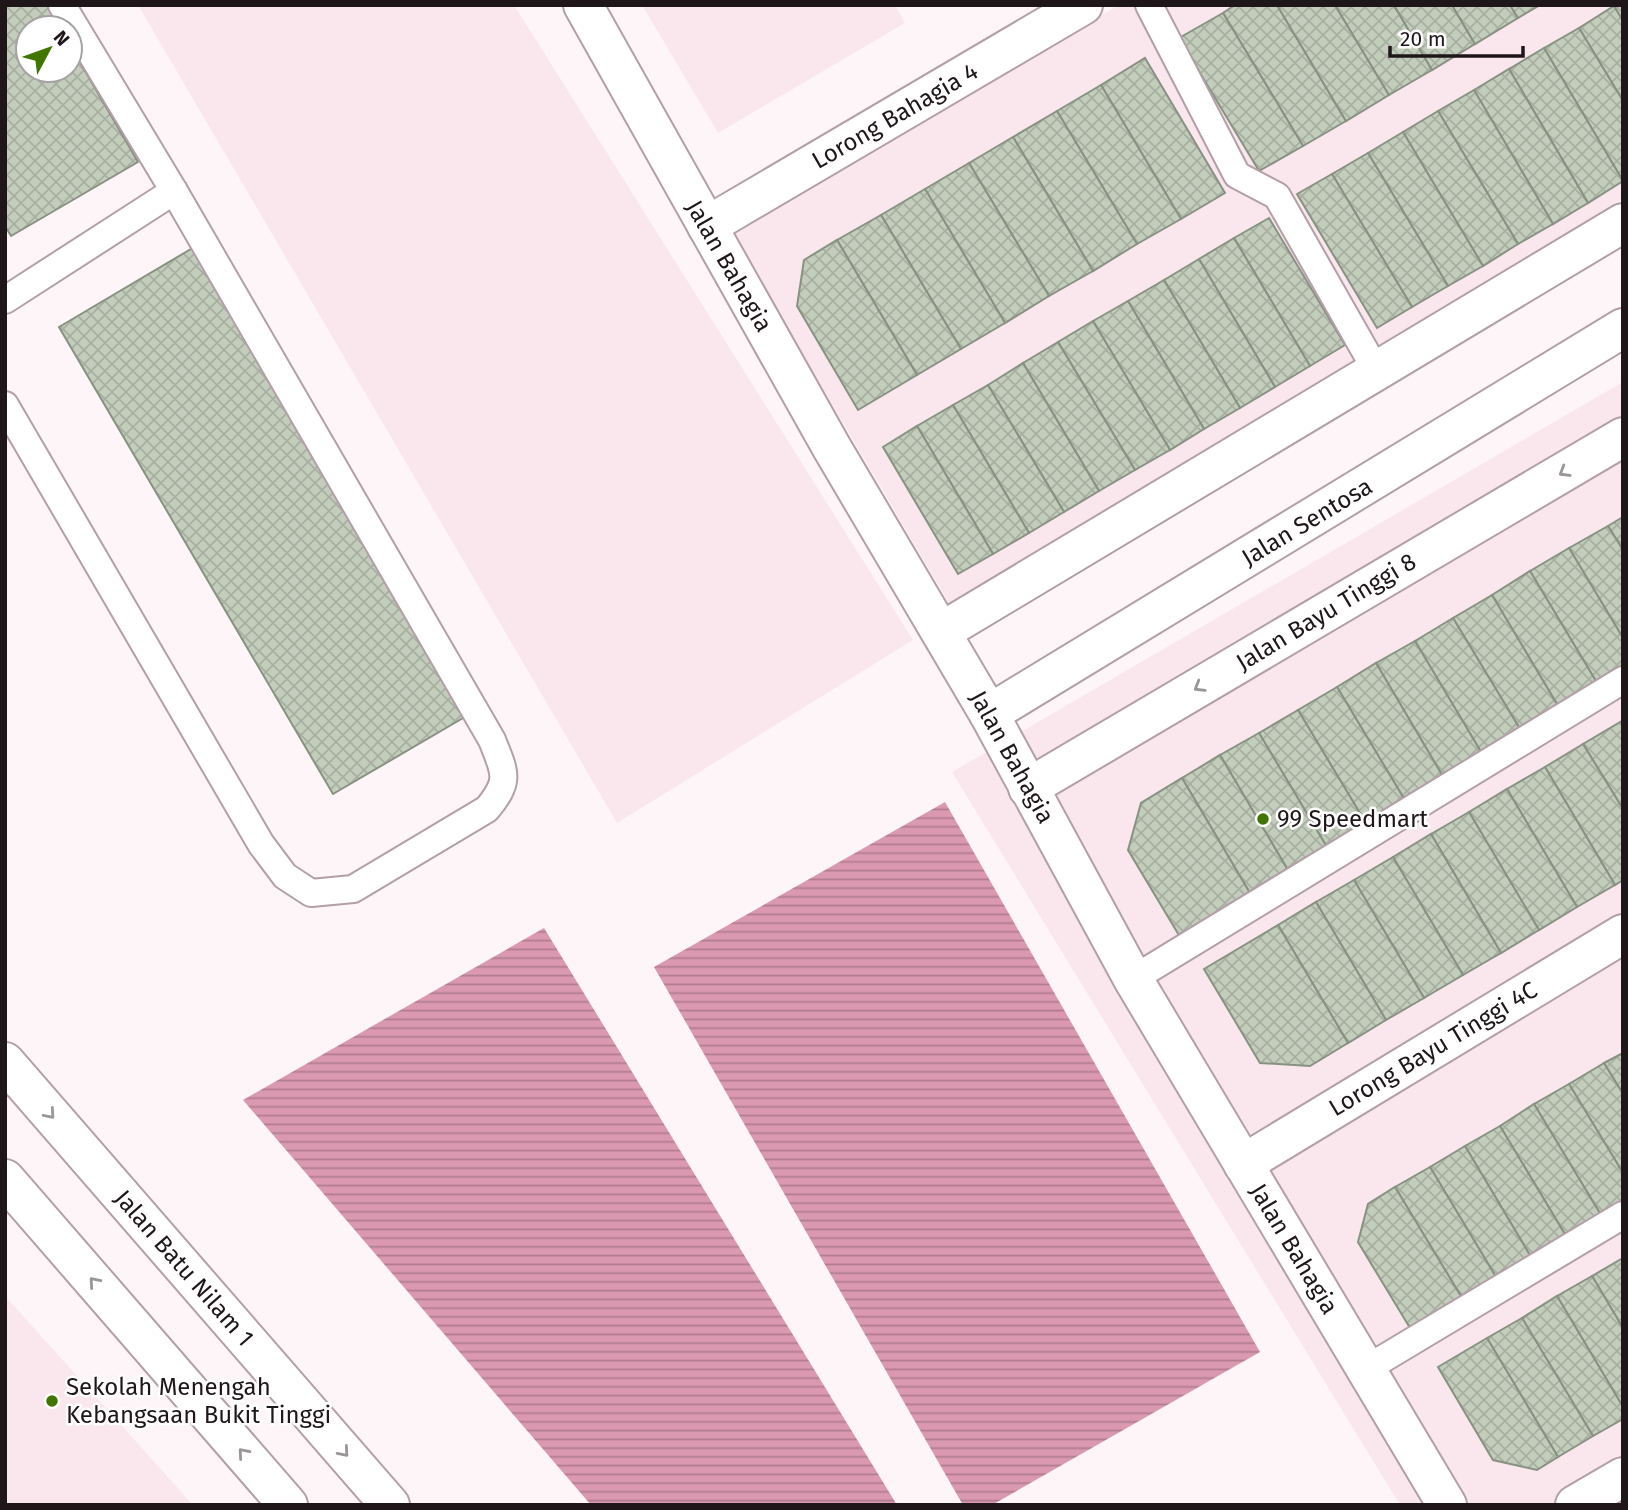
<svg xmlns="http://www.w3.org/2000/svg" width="1628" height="1510" viewBox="0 0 1628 1510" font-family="'Fira Sans',sans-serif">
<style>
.built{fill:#f9e7ed}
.water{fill:url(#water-rules)}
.building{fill:url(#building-cross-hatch);stroke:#889282;stroke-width:2}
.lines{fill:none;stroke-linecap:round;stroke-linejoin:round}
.service-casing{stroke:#b39fa6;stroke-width:30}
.minor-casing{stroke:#b39fa6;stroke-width:42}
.secondary-casing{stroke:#b39fa6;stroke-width:42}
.service{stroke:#fff;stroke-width:26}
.minor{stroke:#fff;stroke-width:38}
.secondary{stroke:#fff;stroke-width:38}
.oneway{stroke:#9a9698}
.poi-dot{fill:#407500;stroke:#fff;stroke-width:2.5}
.labels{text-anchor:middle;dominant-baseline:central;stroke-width:5;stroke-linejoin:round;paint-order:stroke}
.street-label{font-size:24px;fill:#1e1619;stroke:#fff}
.poi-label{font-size:24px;fill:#1e1619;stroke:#fff;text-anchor:start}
</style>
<defs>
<pattern id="water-rules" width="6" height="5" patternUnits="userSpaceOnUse" patternTransform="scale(1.75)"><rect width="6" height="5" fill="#db99b1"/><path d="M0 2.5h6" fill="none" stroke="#b17c8f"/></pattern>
<pattern id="building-cross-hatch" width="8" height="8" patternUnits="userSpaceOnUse" patternTransform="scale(1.75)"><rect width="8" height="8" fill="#c3cdbc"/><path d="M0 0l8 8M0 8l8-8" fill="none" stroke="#a7afa1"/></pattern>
</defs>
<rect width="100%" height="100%" fill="#fef5f8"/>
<g class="built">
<path d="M138,5h376l399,635 -296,183z"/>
<path d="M642,5h253l10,18 -187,110z"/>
<path d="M1119,5h504v194l-673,406 -219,-373z"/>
<path d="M1623,382v1123h-223l-448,-733z"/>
<path d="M5,1296l188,209h-188z"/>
</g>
<g class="water">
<path d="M945,802l315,550 -268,153h-29l-309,-538z"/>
<path d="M544,928l353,577h-306l-348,-405z"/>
</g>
<g class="building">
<path d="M5,5h42l13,23h-32v42h42v-25l68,117 -127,74 -6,-10z"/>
<path d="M1235,5h42l69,116 -43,25 -80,-133z"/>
<path d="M1277,5h58l54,90 -43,26z"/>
<path d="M1335,5h59l38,65 -43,25z"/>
<path d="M1394,5h58l23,39 -43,26z"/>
<path d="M1452,5h58l8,13 -43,26z"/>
<path d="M1510,5h30l-22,13z"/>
<path d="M1623,5v16l-9,-15z"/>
<path d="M1614,6l9,15v80l-44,-73z"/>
<path d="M1223,13l80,133 -44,25 -80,-133z"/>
<path d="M1579,28l44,73v80l-79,-133z"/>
<path d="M1544,48l79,133 -35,22 -79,-134z"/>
<path d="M1145,58l80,135 -44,26 -80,-134z"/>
<path d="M1509,69l79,134 -35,21 -79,-134z"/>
<path d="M1101,85l80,134 -44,25 -80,-133z"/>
<path d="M1474,90l79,134 -35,20 -80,-133z"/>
<path d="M1057,111l80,133 -44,27 -80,-134z"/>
<path d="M1438,111l80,133 -35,22 -80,-134z"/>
<path d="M1403,132l80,134 -35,20 -80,-133z"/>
<path d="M1013,137l80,134 -44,25 -80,-133z"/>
<path d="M1368,153l80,133 -36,21 -80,-133z"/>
<path d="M969,163l80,133 -44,27 -80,-134z"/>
<path d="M1332,174l80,133 -35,21 -80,-134z"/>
<path d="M925,189l80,134 -44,26 -80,-134z"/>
<path d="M881,215l80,134 -44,26 -80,-135z"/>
<path d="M1269,218l76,127 -35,21 -76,-128z"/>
<path d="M1234,238l76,128 -35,21 -76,-128z"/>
<path d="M837,240l80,135 -59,35 -61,-104 7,-46z"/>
<path d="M196,246l274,468 -137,80 -274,-467z"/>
<path d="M1199,259l76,128 -35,21 -76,-128z"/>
<path d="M1164,280l76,128 -36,21 -76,-128z"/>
<path d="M1128,301l76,128 -34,21 -77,-129z"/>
<path d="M1093,321l77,129 -35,20 -77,-128z"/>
<path d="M1058,342l77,128 -36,21 -76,-128z"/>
<path d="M1023,363l76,128 -35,21 -76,-127z"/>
<path d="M988,385l76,127 -35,21 -76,-128z"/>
<path d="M953,405l76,128 -36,21 -76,-128z"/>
<path d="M917,426l76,128 -35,20 -75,-127z"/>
<path d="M1623,517v33l-15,-24z"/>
<path d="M1608,526l15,24v88l-54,-90z"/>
<path d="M1569,548l54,90v43l-20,12 -73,-122z"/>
<path d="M1530,571l73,122 -39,23 -72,-121z"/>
<path d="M1492,595l72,121 -38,23 -73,-121z"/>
<path d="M1453,618l73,121 -39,23 -72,-121z"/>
<path d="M1415,641l72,121 -39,23 -72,-122z"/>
<path d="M1376,663l72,122 -39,22 -72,-120z"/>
<path d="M1337,687l72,120 -39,23 -72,-120z"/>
<path d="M1298,710l72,120 -39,24 -72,-121z"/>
<path d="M1622,721l1,2v86l-40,-65z"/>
<path d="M1259,733l72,121 -39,23 -72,-122z"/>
<path d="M1583,744l40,65v71l-8,5 -70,-118z"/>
<path d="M1220,755l72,122 -38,23 -72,-122z"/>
<path d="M1545,767l70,118 -38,22 -70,-118z"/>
<path d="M1182,778l72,122 -71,42 -55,-92 13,-47z"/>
<path d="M1507,789l70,118 -38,23 -70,-118z"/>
<path d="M1469,812l70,118 -38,23 -70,-119z"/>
<path d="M1431,834l70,119 -38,22 -70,-118z"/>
<path d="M1393,857l70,118 -39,23 -70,-118z"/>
<path d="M1354,880l70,118 -38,22 -70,-118z"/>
<path d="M1316,902l70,118 -38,23 -70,-118z"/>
<path d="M1278,925l70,118 -38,23 -50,-3 -56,-94z"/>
<path d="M1623,1053v41l-19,-31z"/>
<path d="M1604,1063l19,31v79l-54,-89z"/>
<path d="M1569,1084l54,89v36l-19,11 -70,-116z"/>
<path d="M1534,1104l70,116 -35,21 -69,-115z"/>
<path d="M1500,1126l69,115 -35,21 -69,-116z"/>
<path d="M1465,1146l69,116 -35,20 -69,-115z"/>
<path d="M1430,1167l69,115 -34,21 -70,-116z"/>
<path d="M1395,1187l70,116 -52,30 -55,-91 10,-38z"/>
<path d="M1623,1258v70l-31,-52z"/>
<path d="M1592,1276l31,52v79l-66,-111z"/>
<path d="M1557,1296l66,111v12l-30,17 -71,-118z"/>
<path d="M1522,1318l71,118 -35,21 -71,-119z"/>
<path d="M1487,1338l71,119 -21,13 -44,-10 -55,-93z"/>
</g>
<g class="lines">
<defs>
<g id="service">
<path d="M1149,5l88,170 40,21 99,174"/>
<path d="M5,300l169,-109"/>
<path d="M5,405l256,439 24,32 26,17 42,-4 134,-80c24,-29 18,-36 5,-69l-318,-549 -112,-186"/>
<path d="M1133,979l490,-299"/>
<path d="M1366,1369l257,-154"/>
</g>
<g id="minor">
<path d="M583,5l249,443 157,266 144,265 314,526"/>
<path d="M707,226l376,-221"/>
<path d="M941,632l682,-409"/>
<path d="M989,714l634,-386"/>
<path d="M1028,788l595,-351"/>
<path d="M1243,1164l380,-230"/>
<path d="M1575,1505l48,-28"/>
</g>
<g id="secondary">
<path d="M5,1062l385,443"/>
<path d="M5,1179l283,326"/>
</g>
</defs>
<use href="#service" class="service-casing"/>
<use href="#minor" class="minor-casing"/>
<use href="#secondary" class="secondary-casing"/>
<use href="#service" class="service"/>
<use href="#minor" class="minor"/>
<use href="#secondary" class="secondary"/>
</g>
<defs><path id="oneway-chevron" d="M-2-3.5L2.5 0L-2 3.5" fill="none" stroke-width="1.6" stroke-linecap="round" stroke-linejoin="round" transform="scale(1.75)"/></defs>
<g class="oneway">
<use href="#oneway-chevron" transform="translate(1564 472) rotate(149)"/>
<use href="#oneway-chevron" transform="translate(1199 687) rotate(149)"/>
<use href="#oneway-chevron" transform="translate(50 1114) rotate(49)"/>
<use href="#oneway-chevron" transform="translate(94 1282) rotate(-131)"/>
<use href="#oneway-chevron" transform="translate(344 1452) rotate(49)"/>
<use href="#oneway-chevron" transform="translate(243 1453) rotate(-131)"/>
</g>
<g class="poi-dot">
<circle cx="1263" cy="819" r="7"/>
<circle cx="52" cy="1401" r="7"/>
</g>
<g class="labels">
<g class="street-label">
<text transform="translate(895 116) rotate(-30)">Lorong Bahagia 4</text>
<text transform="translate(729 266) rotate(60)">Jalan Bahagia</text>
<text transform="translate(1307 522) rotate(-31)">Jalan Sentosa</text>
<text transform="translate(1326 612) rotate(-31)">Jalan Bayu Tinggi 8</text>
<text transform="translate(1012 757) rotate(61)">Jalan Bahagia</text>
<text transform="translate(1433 1049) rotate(-31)">Lorong Bayu Tinggi 4C</text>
<text transform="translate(1294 1249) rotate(59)">Jalan Bahagia</text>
<text transform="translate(184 1268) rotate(49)">Jalan Batu Nilam 1</text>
</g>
<g class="poi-label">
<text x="1277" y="819">99 Speedmart</text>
<text x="66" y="1387">Sekolah Menengah<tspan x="66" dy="28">Kebangsaan Bukit Tinggi</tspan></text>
</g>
</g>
<rect width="1628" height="1510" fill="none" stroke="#1e1619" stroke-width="14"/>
<g transform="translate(49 49) rotate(49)"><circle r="33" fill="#ffffff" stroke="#a5a2a3" stroke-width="2"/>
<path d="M0-5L12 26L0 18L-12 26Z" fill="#407500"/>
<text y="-10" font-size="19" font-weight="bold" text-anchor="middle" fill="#1e1619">N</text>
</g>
<path d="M1390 46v10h133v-10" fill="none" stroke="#1e1619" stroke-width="3.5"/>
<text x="1400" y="46" font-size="21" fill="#1e1619" stroke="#ffffff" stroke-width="5" paint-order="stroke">20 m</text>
</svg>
